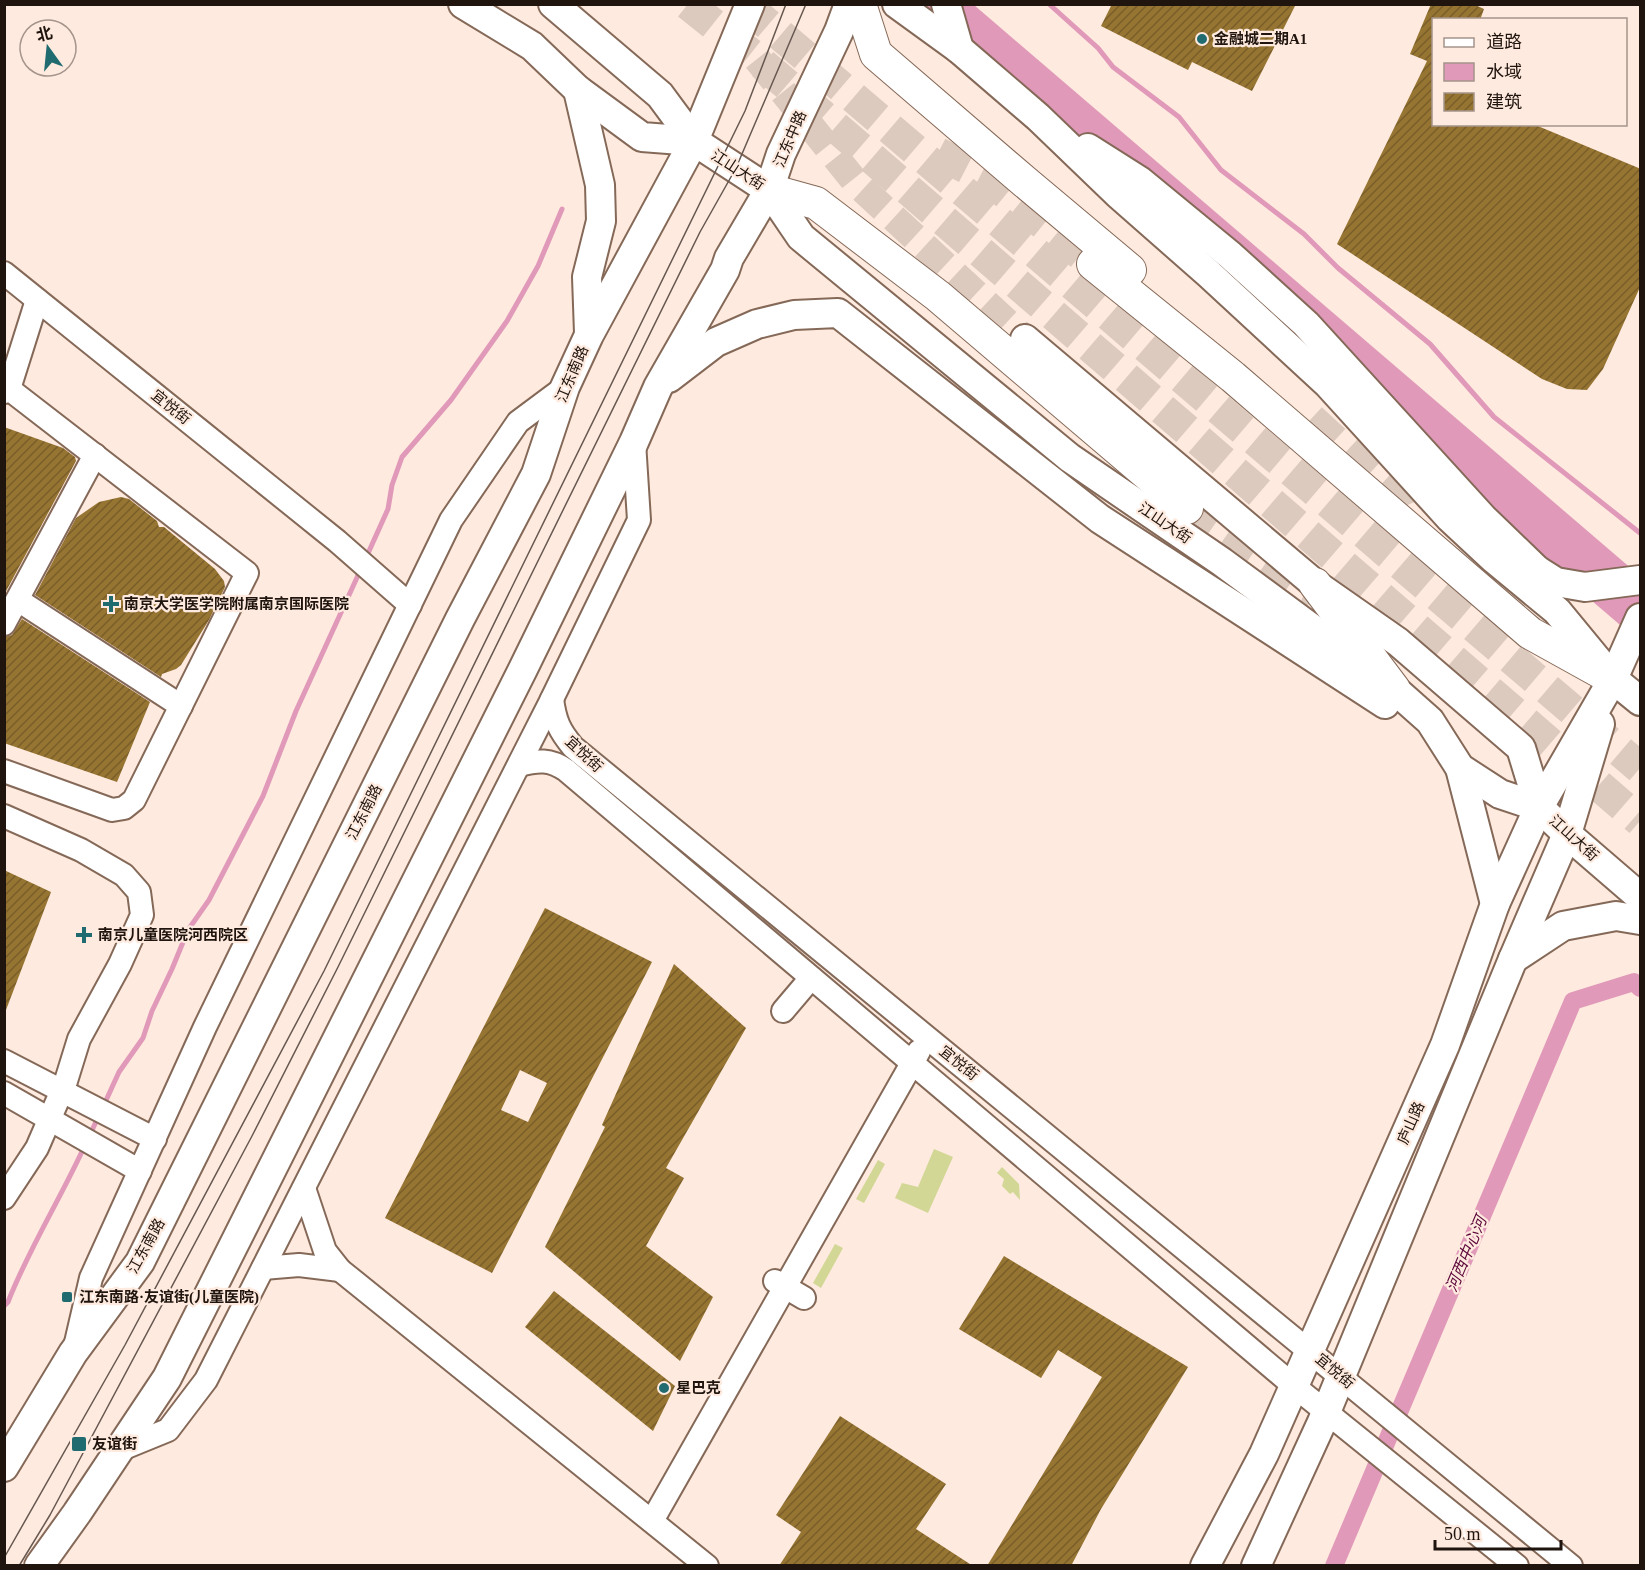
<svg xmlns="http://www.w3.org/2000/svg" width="1645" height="1570" viewBox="0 0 1645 1570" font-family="'Times New Roman','Noto Sans SC',serif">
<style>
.grass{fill:#d2d796}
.water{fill:#e099b9}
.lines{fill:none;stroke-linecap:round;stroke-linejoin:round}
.stream{stroke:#e099b9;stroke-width:5}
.canal{stroke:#e099b9;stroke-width:18}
.building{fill:url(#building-hatch);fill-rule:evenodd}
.major-tunnel{stroke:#ddcabf;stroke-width:28;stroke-dasharray:28 14;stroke-linecap:butt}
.highway-tunnel{stroke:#ddcabf;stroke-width:32;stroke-dasharray:32 16;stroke-linecap:butt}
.minor-casing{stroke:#856958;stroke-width:26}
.major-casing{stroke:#856958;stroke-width:32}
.highway-casing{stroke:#856958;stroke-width:34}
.minor{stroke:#fff;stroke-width:22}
.major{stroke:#fff;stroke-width:28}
.highway{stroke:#fff;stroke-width:32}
.tram{stroke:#665850;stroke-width:1.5}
.poi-dot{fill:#1f6b70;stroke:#feeade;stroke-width:2}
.labels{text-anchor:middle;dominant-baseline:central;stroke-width:4.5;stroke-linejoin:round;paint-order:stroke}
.poi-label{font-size:15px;font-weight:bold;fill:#1f140e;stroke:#feeade;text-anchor:start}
.street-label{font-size:15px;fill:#1f140e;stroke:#feeade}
.water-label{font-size:16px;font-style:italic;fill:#5b0539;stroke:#feeade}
</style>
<defs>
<pattern id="building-hatch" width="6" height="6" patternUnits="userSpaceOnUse" patternTransform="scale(1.5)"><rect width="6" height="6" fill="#967432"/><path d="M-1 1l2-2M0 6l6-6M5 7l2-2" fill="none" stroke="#7a5e29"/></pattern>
</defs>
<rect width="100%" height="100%" fill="#feeade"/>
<g class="grass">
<path d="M934,1149l19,8 -25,56 -33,-15 7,-15 16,4z"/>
<path d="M878,1160l7,4 -21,39 -8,-4z"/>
<path d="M1002,1167l17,17 1,16 -7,-8 -3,2 -8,-8 2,-7 -7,-6z"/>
<path d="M835,1244l8,4 -22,40 -8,-5z"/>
</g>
<path class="water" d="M908,5h66l666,571v66l-338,-289z"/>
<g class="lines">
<g class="stream">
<path d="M1049,4l49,44 15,19 66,50 42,53 83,64 34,34 92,76 64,73 146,116"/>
<path d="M365,560l23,-51 4,-24 10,-28 49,-57 56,-79 31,-55 24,-57"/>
<path d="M103,1107l16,-35 24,-34 9,-27 20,-42 16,-39 21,-30 54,-104 33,-85 64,-140"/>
<path d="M89,1137l10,-22"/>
<path d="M4,1306l4,-4c21,-54 53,-104 77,-157"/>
</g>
<path class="canal" d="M1334,1566l239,-565 61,-19 6,6"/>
</g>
<g class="building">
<path d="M1112,4h184l-44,87 -60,-29 -4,8 -87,-44z"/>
<path d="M1431,4h42l11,5 -4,11h-46v104h99l108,45v116l-38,84 -16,21 -20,-1 -25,-10 -205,-135 90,-183 -17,-7z"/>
<path d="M4,427l59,21 12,9 1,4 -72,134z"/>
<path d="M121,497l8,2 28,22 2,6h5l51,42 9,12 1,6 -16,33 -28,45 -5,4 -14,5 -1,3 -126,-82 41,-77 23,-16z"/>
<path d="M22,619l128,83 -33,80 -113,-39v-106l8,-2z"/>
<path d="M4,870l47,22 -45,118h-2z"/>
<path d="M545,908l107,54 -160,311 -107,-55zM520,1070l27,13 -19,39 -27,-12z"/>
<path d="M674,964l72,64 -80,140 18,10 -38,68 67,51 -33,64 -135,-114 60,-120 -3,-2z"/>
<path d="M1004,1256l184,111 -87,142 -30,57h-84l115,-189 -44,-27 -17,28 -82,-49z"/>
<path d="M554,1291l121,95 -22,45 -128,-104z"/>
<path d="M840,1416l106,68 -30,45 57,37h-194l22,-34 -25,-17z"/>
</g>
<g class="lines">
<path class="major-tunnel" d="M757,59l100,125 168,155"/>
<g class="highway-tunnel">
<path d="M688,4l69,55 883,762"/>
<path d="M744,4l896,764"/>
<path d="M938,153l50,26 105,85"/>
<path d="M1311,419l91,84 4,9"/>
<path d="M1187,508l118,82 8,3"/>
</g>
<defs>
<g id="minor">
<path d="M4,273l333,268 73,64"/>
<path d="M4,392l5,-3 28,-89"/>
<path d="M18,600l163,106"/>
<path d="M4,624l91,-169"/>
<path d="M552,699c3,22 7,31 21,48l998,819"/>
<path d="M519,765c19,-5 31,-6 47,5l728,616 223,180"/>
<path d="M4,771l108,39 12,-2 10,-8 113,-227 -238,-184"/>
<path d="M4,816l77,34 43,25 15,17 3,23 -22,49 -41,75 -13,42 -29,67 -33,50"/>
<path d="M783,1011l28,-33"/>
<path d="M4,1061l151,78"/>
<path d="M4,1093l136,78"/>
<path d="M263,1268l36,-3 41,5 -15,-19 -21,-63"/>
<path d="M340,1270l367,296"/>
<path d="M775,1281l29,17"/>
<path d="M75,1347l16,-69 114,-251 246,-507 67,-98 47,-35"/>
<path d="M119,1450l49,-20 38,-50 344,-677 89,-183 -5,-78"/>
<path d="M652,1521l267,-470"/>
</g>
<g id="major">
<path d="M463,4l69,42 46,44 64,47 52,4"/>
<path d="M553,4l107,91 34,46 75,49 32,47 269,221 152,104 172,127 36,32 30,47 40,26 39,13 28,27 73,63"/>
<path d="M897,4l62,45 79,68 80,77 91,80 119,110 122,134 44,41 63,52 56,68 27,22"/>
<path d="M946,4l13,45"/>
<path d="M578,90l22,95 1,36 -14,56 2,56"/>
<path d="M1088,148l52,33 90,74 76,69 177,194 54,52 10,21"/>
<path d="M1025,339l290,245 83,58 123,106 18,59"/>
<path d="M669,378l47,-36 41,-18 37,-9 44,-2 262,206 285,185"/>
<path d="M1537,570l19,12 29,5 55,-7"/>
<path d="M1460,768l35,136"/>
<path d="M1513,959l50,-33 53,-10 24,4"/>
<path d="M4,1467l69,-114 67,-91 320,-643 76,-145 29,-87 24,-52 105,-194 56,-137"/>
<path d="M39,1566l38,-53 90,-135 356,-709 111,-227 24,-55 67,-117 4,-12 40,-68 12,-36 58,-123 10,-27"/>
<path d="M1205,1566l59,-112 181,-409 50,-141 44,-97 74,-128 27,-61"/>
<path d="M1256,1566l66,-144 191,-463 54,-125 33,-110"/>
</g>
<g id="highway">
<path d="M860,4l16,50 149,128 105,88"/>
<path d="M769,190l47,13 122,93 249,212"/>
<path d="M1093,264l140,113 297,256 83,46"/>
<path d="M1315,584l79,105"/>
</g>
</defs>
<use href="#minor" class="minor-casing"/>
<use href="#major" class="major-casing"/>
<use href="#highway" class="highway-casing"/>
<use href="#minor" class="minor"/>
<use href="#major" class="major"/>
<use href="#highway" class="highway"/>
<g class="tram">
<path d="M4,1558l121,-213 199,-374 421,-860 41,-107"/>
<path d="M19,1566l31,-51 202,-379 86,-169 362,-735 36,-64 70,-164"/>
</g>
</g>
<g class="poi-dot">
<circle cx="1202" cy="39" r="6"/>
<path d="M108 595h6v6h6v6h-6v6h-6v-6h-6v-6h6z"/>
<path d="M81 926h6v6h6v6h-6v6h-6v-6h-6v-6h6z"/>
<rect x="61" y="1291" width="12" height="12" rx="3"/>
<circle cx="664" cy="1388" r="6"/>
<rect x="71" y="1436" width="16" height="16" rx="3"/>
</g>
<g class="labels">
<g class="poi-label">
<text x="1214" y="39">金融城二期A1</text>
<text x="124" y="604">南京大学医学院附属南京国际医院</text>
<text x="98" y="935">南京儿童医院河西院区</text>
<text x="79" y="1297">江东南路·友谊街(儿童医院)</text>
<text x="676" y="1388">星巴克</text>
<text x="92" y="1444">友谊街</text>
</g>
<g class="street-label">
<text transform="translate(790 139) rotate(-67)">江东中路</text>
<text transform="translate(738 170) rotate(33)">江山大街</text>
<text transform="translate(572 374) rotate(-67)">江东南路</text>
<text transform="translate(171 407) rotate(39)">宜悦街</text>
<text transform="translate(1165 523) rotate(34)">江山大街</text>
<text transform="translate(584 754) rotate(43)">宜悦街</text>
<text transform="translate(364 812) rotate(-63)">江东南路</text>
<text transform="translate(1574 838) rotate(42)">江山大街</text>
<text transform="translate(959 1063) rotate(39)">宜悦街</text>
<text transform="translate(1411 1123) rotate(-66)">庐山路</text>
<text transform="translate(146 1246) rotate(-61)">江东南路</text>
<text transform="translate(1335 1371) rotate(40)">宜悦街</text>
</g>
<g class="water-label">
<text transform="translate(1466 1254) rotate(-67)">河西中心河</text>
</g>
</g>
<rect width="1645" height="1570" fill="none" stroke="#1f140e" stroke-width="12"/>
<rect x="1432" y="18" width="195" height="108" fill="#feeade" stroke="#a5948b" stroke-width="1.5"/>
<rect x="1444" y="38" width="30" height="9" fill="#ffffff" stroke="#a5948b" stroke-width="1.5"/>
<text x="1486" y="48" font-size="18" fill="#1f140e">道路</text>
<rect x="1444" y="63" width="30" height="18" fill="#e099b9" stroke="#a5948b" stroke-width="1.5"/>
<text x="1486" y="78" font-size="18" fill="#1f140e">水域</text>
<rect x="1444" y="93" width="30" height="18" fill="url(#building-hatch)" stroke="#a5948b" stroke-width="1.5"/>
<text x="1486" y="108" font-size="18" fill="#1f140e">建筑</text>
<g transform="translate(48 48) rotate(345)"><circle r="28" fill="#feeade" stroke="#a5948b" stroke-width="1.5"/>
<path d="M0-4.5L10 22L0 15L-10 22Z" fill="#1f6b70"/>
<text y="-9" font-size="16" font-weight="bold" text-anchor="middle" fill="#1f140e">北</text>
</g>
<path d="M1435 1540v9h126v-9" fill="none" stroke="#1f140e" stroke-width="3"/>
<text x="1444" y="1540" font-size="18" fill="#1f140e" stroke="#feeade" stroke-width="4.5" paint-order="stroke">50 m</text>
</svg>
